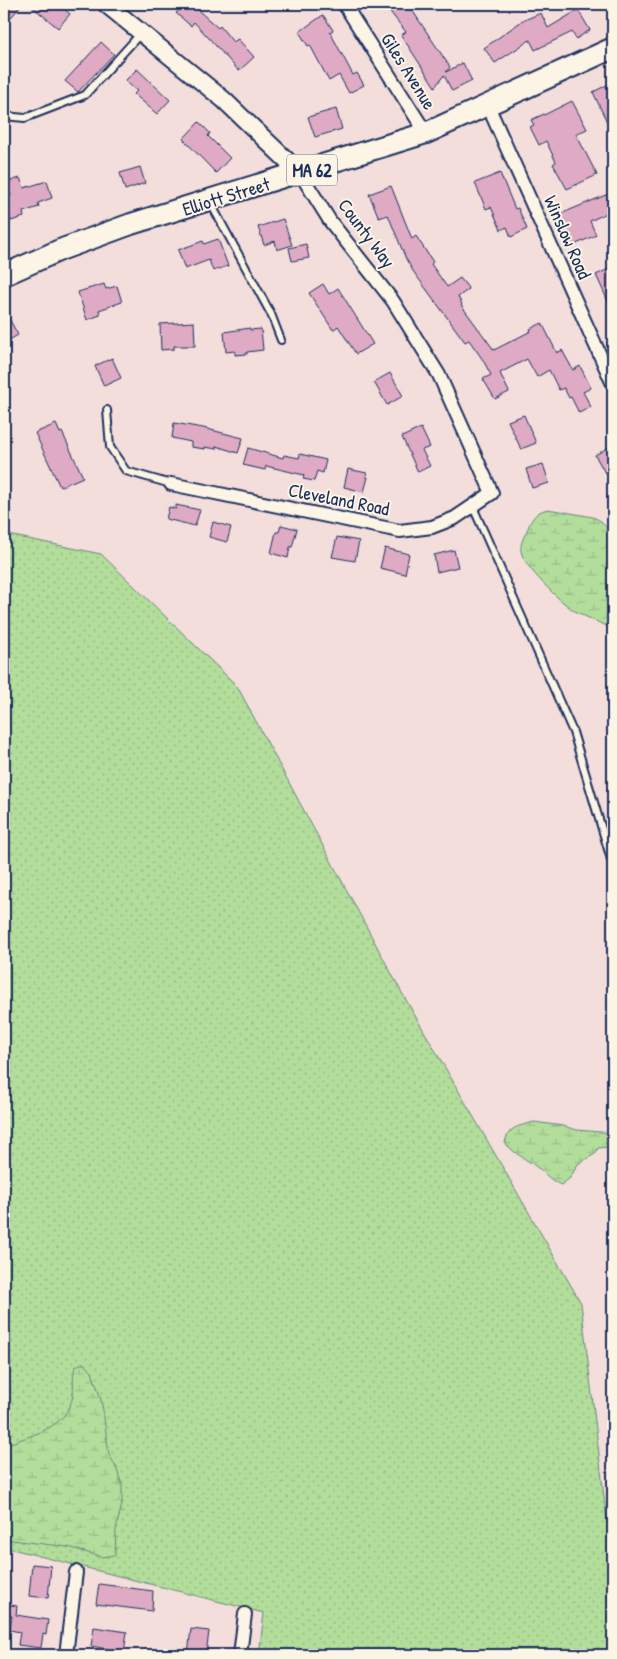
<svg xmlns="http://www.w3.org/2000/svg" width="617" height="1659" viewBox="0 0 617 1659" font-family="'Patrick Hand',sans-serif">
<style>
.grass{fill:url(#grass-dots);stroke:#66867c}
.wetland{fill:url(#wetland-marsh);stroke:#66867c}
.building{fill:#dfaac4;stroke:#1b2f5e}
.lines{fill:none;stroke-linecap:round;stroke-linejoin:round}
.service-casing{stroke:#1b2f5e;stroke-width:10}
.minor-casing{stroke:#1b2f5e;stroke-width:16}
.tertiary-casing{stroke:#1b2f5e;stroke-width:20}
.primary-casing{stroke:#1b2f5e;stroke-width:24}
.service{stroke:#fcf5e5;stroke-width:6}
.minor{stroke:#fcf5e5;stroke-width:12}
.tertiary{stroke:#fcf5e5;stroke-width:16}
.primary{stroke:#fcf5e5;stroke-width:20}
.labels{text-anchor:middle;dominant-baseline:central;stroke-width:4;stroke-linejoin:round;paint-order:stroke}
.shield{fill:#fcf5e5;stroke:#5e6a86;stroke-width:1}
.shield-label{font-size:18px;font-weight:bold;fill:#1b2f5e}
.street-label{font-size:19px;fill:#1b2f5e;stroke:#fcf5e5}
</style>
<defs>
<pattern id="grass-dots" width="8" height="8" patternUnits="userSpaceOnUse" patternTransform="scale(1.25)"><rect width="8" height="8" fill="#b2dd9a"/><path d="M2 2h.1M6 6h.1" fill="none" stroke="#98be87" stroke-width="1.8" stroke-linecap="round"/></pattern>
<pattern id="wetland-marsh" width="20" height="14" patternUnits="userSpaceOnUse" patternTransform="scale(1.25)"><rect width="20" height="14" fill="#b2dd9a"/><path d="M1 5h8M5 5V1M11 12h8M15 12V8" fill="none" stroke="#98be87"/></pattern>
</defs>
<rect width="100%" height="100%" fill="#f3dedb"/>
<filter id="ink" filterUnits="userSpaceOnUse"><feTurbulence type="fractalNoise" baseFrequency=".02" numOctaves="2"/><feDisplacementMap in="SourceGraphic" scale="10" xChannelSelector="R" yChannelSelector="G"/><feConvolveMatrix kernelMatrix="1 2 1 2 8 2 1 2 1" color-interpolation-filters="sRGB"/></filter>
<g filter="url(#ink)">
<path class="grass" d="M4,534l97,20 136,132 165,307 179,310 32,269v83h-354l5,-42 -260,-66z"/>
<g class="wetland">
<path d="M548,509l45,8 8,4 6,7 6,20v81c-12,-6 -26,-11 -38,-18 -14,-8 -52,-45 -54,-60 -1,-6 2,-13 5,-18 5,-13 8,-21 22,-24z"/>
<path d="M534,1122l29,4 14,4 36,3v16l-5,-2 -10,1 -3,6 -17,10 -8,14 -9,7c-10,-4 -15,-11 -23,-17 -13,-10 -22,-13 -33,-25 3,-17 15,-17 29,-21z"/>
<path d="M80,1364h5l7,8 8,24 3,14 6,45 7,12 6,18v19l-6,25 -1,26 -13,2 -34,-10 -64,-8v-93c27,-12 63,-16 69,-51 1,-9 -1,-17 2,-28z"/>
</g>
<g class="building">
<path d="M4,4h18l-18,22z"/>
<path d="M29,4h29l12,10 -12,14z"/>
<path d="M178,4h13l27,24 2,-2 13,16 5,-3 16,18 -15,14 -45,-49 -3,4 -15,-13 5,-5z"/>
<path d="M384,4h24l42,63 -4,5 17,-9 9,18 -20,10 -8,-16 -9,12 -34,-52 5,-3z"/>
<path d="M578,10l12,20 -14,9 -4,-7 -37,18 -5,-10 -35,23 -11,-15 38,-27 19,-8 7,15z"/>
<path d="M323,15l10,15 -3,2 23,43 4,-2 7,12 -15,8 -10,-18 -10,6 -19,-36 -2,1 -9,-14z"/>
<path d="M101,42l13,12 -36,38 -13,-11z"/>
<path d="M137,69l33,31 -13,14 -23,-20 3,-3 -12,-10z"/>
<path d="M613,82v53l-20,-43z"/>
<path d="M572,101l15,28 -11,5 21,41 -30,14 -14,-25 3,-2 -10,-21 -7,4 -9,-18 4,-2 -3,-5 13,-6v1z"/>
<path d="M336,109l6,20 -27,8 -7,-20z"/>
<path d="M199,122l11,11 -2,3 22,22 -14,15 -33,-34z"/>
<path d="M140,167l5,16 -20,7 -5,-17z"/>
<path d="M500,173l15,36 3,-1 9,21 -16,8 -4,-10 -6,3 -10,-23 -5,2 -11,-26z"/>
<path d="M20,178l4,10 23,-7 5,17 -14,5 1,4 -16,5 1,5 -13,4 -7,-23 7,-2 -4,-14z"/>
<path d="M391,186l21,53 4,-3 17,26 -2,2 16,23 13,-9 9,11 -11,8 4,7 -1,1 33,45 37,-19 -1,-2 12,-6 15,30 5,-3 11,20 7,-4 11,22 -8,4 8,15 -12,6 -8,-16 -2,1 -5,-10 -5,2 -10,-20 -12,7 -10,-18 -27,14 9,19 -14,7 -12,-20 8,-4 -8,-15 -14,-20 -4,2 -52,-71 -7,-12 -18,-44 -9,3 -10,-24z"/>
<path d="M613,192v18l-23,11 6,14 -24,11 -14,-31z"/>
<path d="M283,219l9,26 -15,5 -2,-9 -11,4 -6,-18z"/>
<path d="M218,239l10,27 -15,5 -4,-11 -24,9 -7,-19 25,-9 1,3z"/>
<path d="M306,244l3,14 -17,3 -3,-13z"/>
<path d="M613,267v45l-17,-37z"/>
<path d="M104,284l2,5 11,-3 5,16 -23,8 1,5 -13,5 -9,-28z"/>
<path d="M323,284l6,10 9,-6 35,56 -17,10 -18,-28 -5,4 -24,-37z"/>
<path d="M4,309l14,26 -14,8z"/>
<path d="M194,322l1,24h-21v3l-13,1 -1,-26z"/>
<path d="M250,328v2l11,-1 2,21 -16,2v2l-12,1v-4l-9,1 -2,-20z"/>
<path d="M112,358l9,20 -17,8 -9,-20z"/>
<path d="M390,373l13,23 -16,9 -13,-23z"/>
<path d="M524,415l12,28 -15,6 -13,-28z"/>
<path d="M174,423l29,5 40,10 -5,15 -22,-7v3l-11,-2v2l-14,-2v-5l-19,-4z"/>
<path d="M56,424l4,9 2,-1 21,45 -23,10 -25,-54z"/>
<path d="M421,428l9,19 -8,3 8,16 -12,6 -16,-35z"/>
<path d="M613,445v24l-8,4 -10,-18z"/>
<path d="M248,448l35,10 1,-3 15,3 1,-4 26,6 -3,13 -6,-2 -3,10 -11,-2 1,-4 -38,-9 -1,4 -22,-5z"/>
<path d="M543,464l6,19 -17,5 -6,-19z"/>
<path d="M348,469l19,4 -1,4h2l-4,15 -20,-5z"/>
<path d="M176,505l24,5 -5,16 -29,-7 3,-12 7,2z"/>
<path d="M213,522l18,5 -4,15 -18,-5z"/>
<path d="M281,525l16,4 -5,18h-2l-2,11 -17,-5 5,-21h3z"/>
<path d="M337,537l22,4 -4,20 -23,-4z"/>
<path d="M385,548l24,6 -4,20 -25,-6z"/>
<path d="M454,550l4,17 -21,5 -3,-17z"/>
<path d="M32,1564l19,2 -3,32 -19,-2z"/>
<path d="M99,1584l54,7 -1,20 -56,-7z"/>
<path d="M4,1604l13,2 -1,9 32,5 -2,15 -3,-1 -2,14 -23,-3 2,-13 -10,-2 2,-14 -8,-1z"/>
<path d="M94,1627l33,5 -3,20 -33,-6z"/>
<path d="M191,1629l18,2 -3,24 -18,-1z"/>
</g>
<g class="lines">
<defs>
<g id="service">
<path d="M4,116l21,2 60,-23 56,-62"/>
<path d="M210,202l61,112 10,26"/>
<path d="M107,410l3,37 16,24 45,13"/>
<path d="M473,507l100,225 40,134"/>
</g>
<g id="minor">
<path d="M344,4l82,129"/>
<path d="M488,106l125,278"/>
<path d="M171,484l229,47 32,-4 23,-9 37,-25 -53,-118 -46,-74 -63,-80 -30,-48"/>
<path d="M66,1655l10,-83"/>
<path d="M240,1655l5,-41"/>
</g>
<path id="tertiary" d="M106,4l118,96 76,73"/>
<path id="primary" d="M4,275l56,-25 71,-26 295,-91 187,-85"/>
</defs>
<use href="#service" class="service-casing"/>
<use href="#minor" class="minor-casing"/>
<use href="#tertiary" class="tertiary-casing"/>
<use href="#primary" class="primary-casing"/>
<use href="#service" class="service"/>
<use href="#minor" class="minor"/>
<use href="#tertiary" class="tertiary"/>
<use href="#primary" class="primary"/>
</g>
</g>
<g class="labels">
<rect class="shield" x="287" y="154.5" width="50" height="31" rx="4"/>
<g class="shield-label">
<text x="312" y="170">MA 62</text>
</g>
<g class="street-label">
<text transform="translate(409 71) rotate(58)">Giles Avenue</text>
<text transform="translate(226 196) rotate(-17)">Elliott Street</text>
<text transform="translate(367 233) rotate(53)">County Way</text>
<text transform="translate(568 237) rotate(66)">Winslow Road</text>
<text transform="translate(339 499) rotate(11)">Cleveland Road</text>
</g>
</g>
<rect width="617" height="1659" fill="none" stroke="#fcf5e5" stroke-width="20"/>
<rect x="10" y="10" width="597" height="1639" fill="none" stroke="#1b2f5e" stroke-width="2" filter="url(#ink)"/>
</svg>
